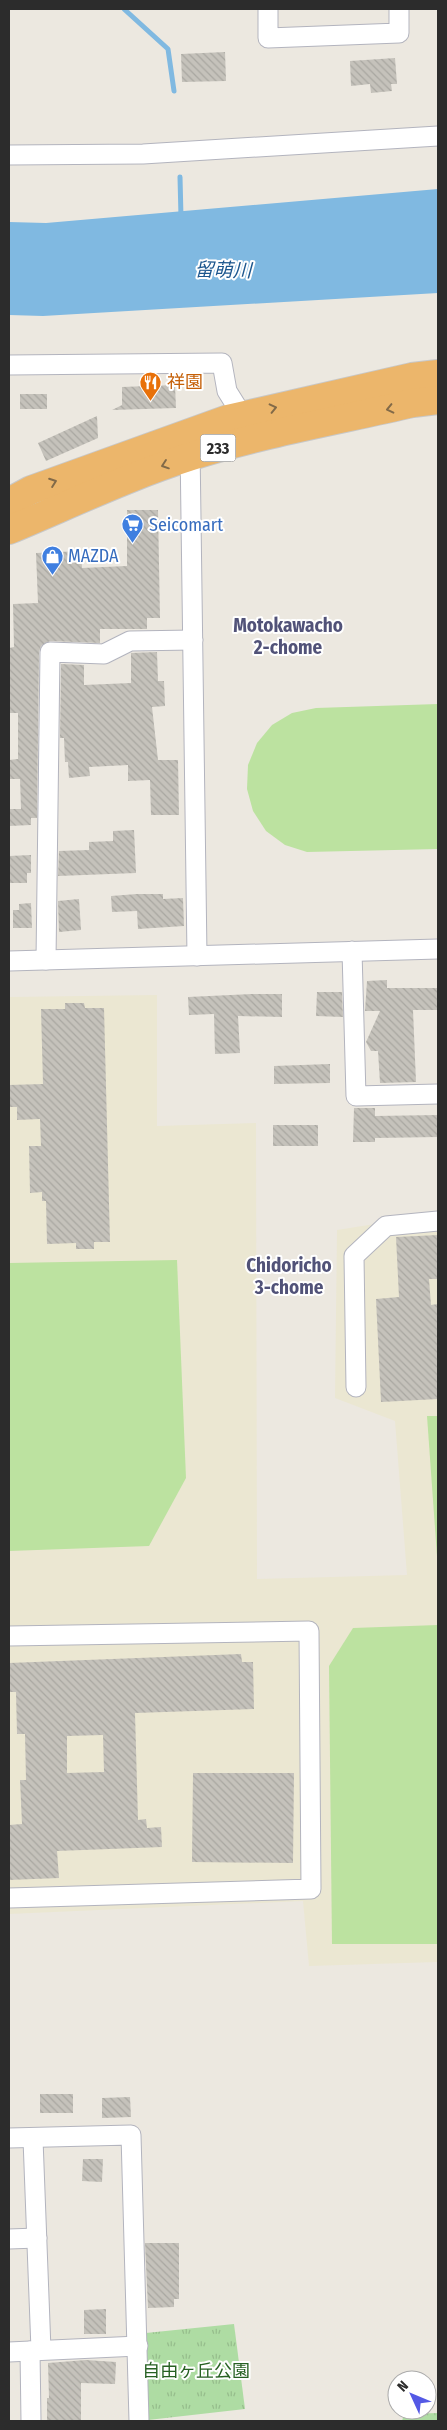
<svg xmlns="http://www.w3.org/2000/svg" width="447" height="2430" viewBox="0 0 447 2430" font-family="'Fira Sans Condensed','Noto Sans JP',sans-serif">
<style>
.education{fill:#ebe7d2}
.grass{fill:url(#grass-tufts)}
.forest{fill:url(#forest-crowns)}
.pitch{fill:#bce2a0}
.water{fill:#80b9e1}
.lines{fill:none;stroke-linecap:round;stroke-linejoin:round}
.stream{stroke:#80b9e1;stroke-width:5}
.building{fill:url(#building-back-hatch);fill-rule:evenodd}
.minor-casing{stroke:#b3b4be;stroke-width:21}
.highway-casing{stroke:#c8c8c8;stroke-width:30}
.minor{stroke:#fff;stroke-width:19}
.highway{stroke:#ecb66b;stroke-width:28}
.oneway{stroke:#826a48}
.labels{text-anchor:middle;dominant-baseline:central;stroke-width:4;stroke-linejoin:round;paint-order:stroke}
.shield{fill:#fff;stroke:#6b6b6b;stroke-width:1}
.shield-label{font-size:16px;font-weight:bold;fill:#2c2c2c}
.food-label{font-size:18px;fill:#c56008;stroke:#fff;text-anchor:start}
.shop-label{font-size:18px;fill:#366cbe;stroke:#fff;text-anchor:start}
.park-label{font-size:18px;fill:#276123;stroke:#fff}
.water-label{font-size:19px;font-style:italic;fill:#1d578e;stroke:#fff}
.neighbourhood-label{font-size:19px;font-weight:bold;fill:#515278;stroke:#fff}
</style>
<defs>
<pattern id="grass-tufts" width="24" height="20" patternUnits="userSpaceOnUse" patternTransform="scale(1.25)"><rect width="24" height="20" fill="#aedca3"/><path d="M3 7l-1-3M5 7V3M7 7l1-3M15 17l-1-3M17 17v-4M19 17l1-3" fill="none" stroke="#96bd8c"/></pattern>
<pattern id="forest-crowns" width="20" height="18" patternUnits="userSpaceOnUse" patternTransform="scale(1.25)"><rect width="20" height="18" fill="#aedca3"/><path d="M2 6a3 3 0 1 1 6 0M12 15a3 3 0 1 1 6 0" fill="none" stroke="#96bd8c"/></pattern>
<pattern id="building-back-hatch" width="6" height="6" patternUnits="userSpaceOnUse" patternTransform="scale(1.25)"><rect width="6" height="6" fill="#c5c2bb"/><path d="M-1 5l2 2M0 0l6 6M5-1l2 2" fill="none" stroke="#a9a7a1"/></pattern>
</defs>
<rect width="100%" height="100%" fill="#ece8e0"/>
<path class="education" d="M157,995v131l99,-3 1,456 150,-4 -12,-154 -60,-23 2,-168 101,-16v748l-129,4 -6,-65 -294,13v-917z"/>
<path class="grass" d="M234,2324l11,85 -97,11 -2,-87z"/>
<path class="forest" d="M438,2413v8h-36l2,-7z"/>
<g class="pitch">
<path d="M438,704v145l-131,3 -22,-7 -19,-14 -13,-20 -6,-22 1,-24 9,-22 15,-18 20,-12 24,-5z"/>
<path d="M177,1260l9,218 -37,68 -140,5v-288z"/>
<path d="M427,1416h11l-1,140z"/>
<path d="M438,1625v319h-106l-3,-278 24,-38z"/>
</g>
<path class="water" d="M438,189v104l-395,23 -34,-1v-93l37,1z"/>
<g class="lines">
<g class="stream">
<path d="M124,9l44,40 6,42"/>
<path d="M180,177l1,40"/>
</g>
</g>
<g class="building">
<path d="M225,52l1,29 -44,1 -1,-28z"/>
<path d="M395,58l2,26h-6l1,7 -21,2 -1,-9 -19,2 -1,-25z"/>
<path d="M175,385l1,23 -64,2 10,-5v-18z"/>
<rect x="20" y="394" width="27" height="15"/>
<path d="M97,416l1,22 -52,23 -8,-18z"/>
<path d="M127,510h31l2,108h-13v11h-47v14l-50,-2 -9,5 -2,6 -2,166h-6v7l-22,1v-17h12l-1,-30h-11v-19l9,-1v-46h-9v-65l5,-1 -1,-43 25,-1 -2,-50 45,-2 1,17 45,-2z"/>
<path d="M157,652l1,29h6l1,25 -13,1 6,53h20l1,55h-28l-1,-35 -22,1v-16l-39,2 1,9 -21,2 -1,-16h-3l-1,-24h-4l1,-74 23,1v20l47,-2v-30z"/>
<path d="M134,830l2,43 -78,3 1,-25 30,-1v-8l24,-1v-10z"/>
<path d="M31,855v18h-4v10h-18v-27z"/>
<path d="M137,894h26v5l20,-1 1,28 -46,3 -1,-18 -25,1 -1,-16z"/>
<path d="M79,899l2,31 -22,2 -1,-31z"/>
<path d="M31,903l1,25h-19v-18h6v-6z"/>
<path d="M387,980v8h51v22h-25l3,72 -36,1 -2,-32h-7l-5,-9 14,-31h-15l2,-30z"/>
<path d="M317,992h25l1,25 -27,-1z"/>
<path d="M252,994h30v23l-44,-1 2,37 -25,1 -1,-40 -25,1 -1,-18z"/>
<path d="M65,1003h19l1,5h19l6,234h-16v7h-18v-6l-29,1 -1,-43h-4v-9l-12,1 -1,-47h12l-1,-27 -23,1v-13h-8v-22l34,-1 -2,-75h24z"/>
<path d="M330,1064v19l-56,1v-18z"/>
<path d="M354,1108h21v8l63,-1v22l-63,1v4h-22z"/>
<rect x="273" y="1125" width="45" height="21"/>
<path d="M438,1235v44h-9l2,26 7,-1v95l-57,3 -5,-103 23,-2 -3,-60z"/>
<path d="M241,1654l1,8h11l1,47 -119,4 3,107 8,-1 1,9 14,-1 1,20 -105,4 2,27 -50,2v-55l13,-1 -2,-44h6l-1,-46h-8l-1,-42h-7v-29zM103,1735l1,37 -37,1v-37z"/>
<path d="M193,1773h101l-1,90 -101,-1z"/>
<rect x="40" y="2094" width="33" height="19"/>
<path d="M130,2097l1,20 -29,1v-20z"/>
<path d="M83,2159h20l-1,23 -20,-1z"/>
<path d="M145,2243h34v56h-5v8l-26,1z"/>
<path d="M106,2309v25h-22v-24z"/>
<path d="M86,2360l30,2 -1,22 -34,-1v38l-34,-1v-22h2l-1,-35z"/>
</g>
<g class="lines">
<defs>
<g id="minor">
<path d="M268,9v29l131,-5v-24"/>
<path d="M9,155l134,-1 295,-18"/>
<path d="M9,365l213,-2 5,28 15,24"/>
<path d="M190,446l7,510"/>
<path d="M352,951l4,145 82,-2"/>
<path d="M46,960l4,-308 54,2 26,-13 63,-1"/>
<path d="M9,961l429,-12"/>
<path d="M356,1387l-2,-131 32,-30 52,-5"/>
<path d="M9,1636l300,-5 2,258 -302,9"/>
<path d="M9,2138l122,-3 8,286"/>
<path d="M33,2139l8,211"/>
<path d="M9,2239l28,-1"/>
<path d="M30,2351l1,70"/>
<path d="M9,2352l129,-6"/>
</g>
<g id="highway">
<path d="M9,502l22,-12 197,-71 184,-42 26,-3"/>
<path d="M9,530c60,-25 120,-54 183,-74 72,-23 148,-36 221,-53l25,-3"/>
</g>
</defs>
<use href="#minor" class="minor-casing"/>
<use href="#highway" class="highway-casing"/>
<use href="#minor" class="minor"/>
<use href="#highway" class="highway"/>
</g>
<defs><path id="oneway-chevron" d="M-2-3.5L2.5 0L-2 3.5" fill="none" stroke-width="1.6" stroke-linecap="round" stroke-linejoin="round" transform="scale(1.25)"/></defs>
<g class="oneway">
<use href="#oneway-chevron" transform="translate(273 408) rotate(-13)"/>
<use href="#oneway-chevron" transform="translate(390 409) rotate(167)"/>
<use href="#oneway-chevron" transform="translate(165 465) rotate(161)"/>
<use href="#oneway-chevron" transform="translate(53 482) rotate(-20)"/>
</g>
<defs>
<symbol id="restaurant-pin" viewBox="-11 -11 22 30"><path d="M0 17L-7.5 6A9.5 9.5 0 1 1 7.5 6Z" fill="#e8710a" stroke="#fff"/><path d="M-5-6h1v4h1v-4h1v4h1v-4h1v5L-1.5 .5V6h-2V.5L-5-1ZM5-6V6H3V1.5H1.5Q1.5-4 5-6Z" fill="#fff"/></symbol>
<symbol id="supermarket-pin" viewBox="-11 -11 22 30"><path d="M0 17L-7.5 6A9.5 9.5 0 1 1 7.5 6Z" fill="#3f7fe0" stroke="#fff"/><path d="M-6-5.5h2.5l.6 2H6L4.5 2H-2.5L-4.4-4H-6ZM-1.5 3.2a1.3 1.3 0 1 0 .1 0ZM3 3.2a1.3 1.3 0 1 0 .1 0Z" fill="#fff"/></symbol>
<symbol id="shop-pin" viewBox="-11 -11 22 30"><path d="M0 17L-7.5 6A9.5 9.5 0 1 1 7.5 6Z" fill="#3f7fe0" stroke="#fff"/><path d="M-5-2.5h2.3a2.7 3.5 0 0 1 5.4 0H5L5.5 6h-11ZM-1.5-2.5h3a1.5 2.3 0 0 0-3 0Z" fill="#fff"/></symbol>
</defs>
<g fill-rule="evenodd">
<use href="#restaurant-pin" x="138" y="370" width="25" height="34"/>
<use href="#supermarket-pin" x="120" y="512" width="25" height="34"/>
<use href="#shop-pin" x="40" y="544" width="25" height="34"/>
</g>
<g class="labels">
<rect class="shield" x="200.5" y="434.5" width="35" height="27" rx="4"/>
<g class="shield-label">
<text x="218" y="448">233</text>
</g>
<g class="food-label">
<text x="167" y="382">祥園</text>
</g>
<g class="shop-label">
<text x="149" y="525">Seicomart</text>
<text x="68" y="556">MAZDA</text>
</g>
<g class="park-label">
<text x="196" y="2371">自由ヶ丘公園</text>
</g>
<g class="water-label">
<text transform="translate(223 270) rotate(1)">留萌川</text>
</g>
<g class="neighbourhood-label">
<text x="288" y="625">Motokawacho<tspan x="288" dy="22">2-chome</tspan></text>
<text x="289" y="1265">Chidoricho<tspan x="289" dy="22">3-chome</tspan></text>
</g>
</g>
<rect width="447" height="2430" fill="none" stroke="#2c2c2c" stroke-width="20"/>
<g transform="translate(412 2395) rotate(314)"><circle r="24" fill="#ffffff" stroke="#ababab"/>
<path d="M0-4L9 19L0 12L-9 19Z" fill="#5459e5"/>
<text y="-8" font-size="14" font-weight="bold" text-anchor="middle" fill="#2c2c2c">N</text>
</g>
</svg>
